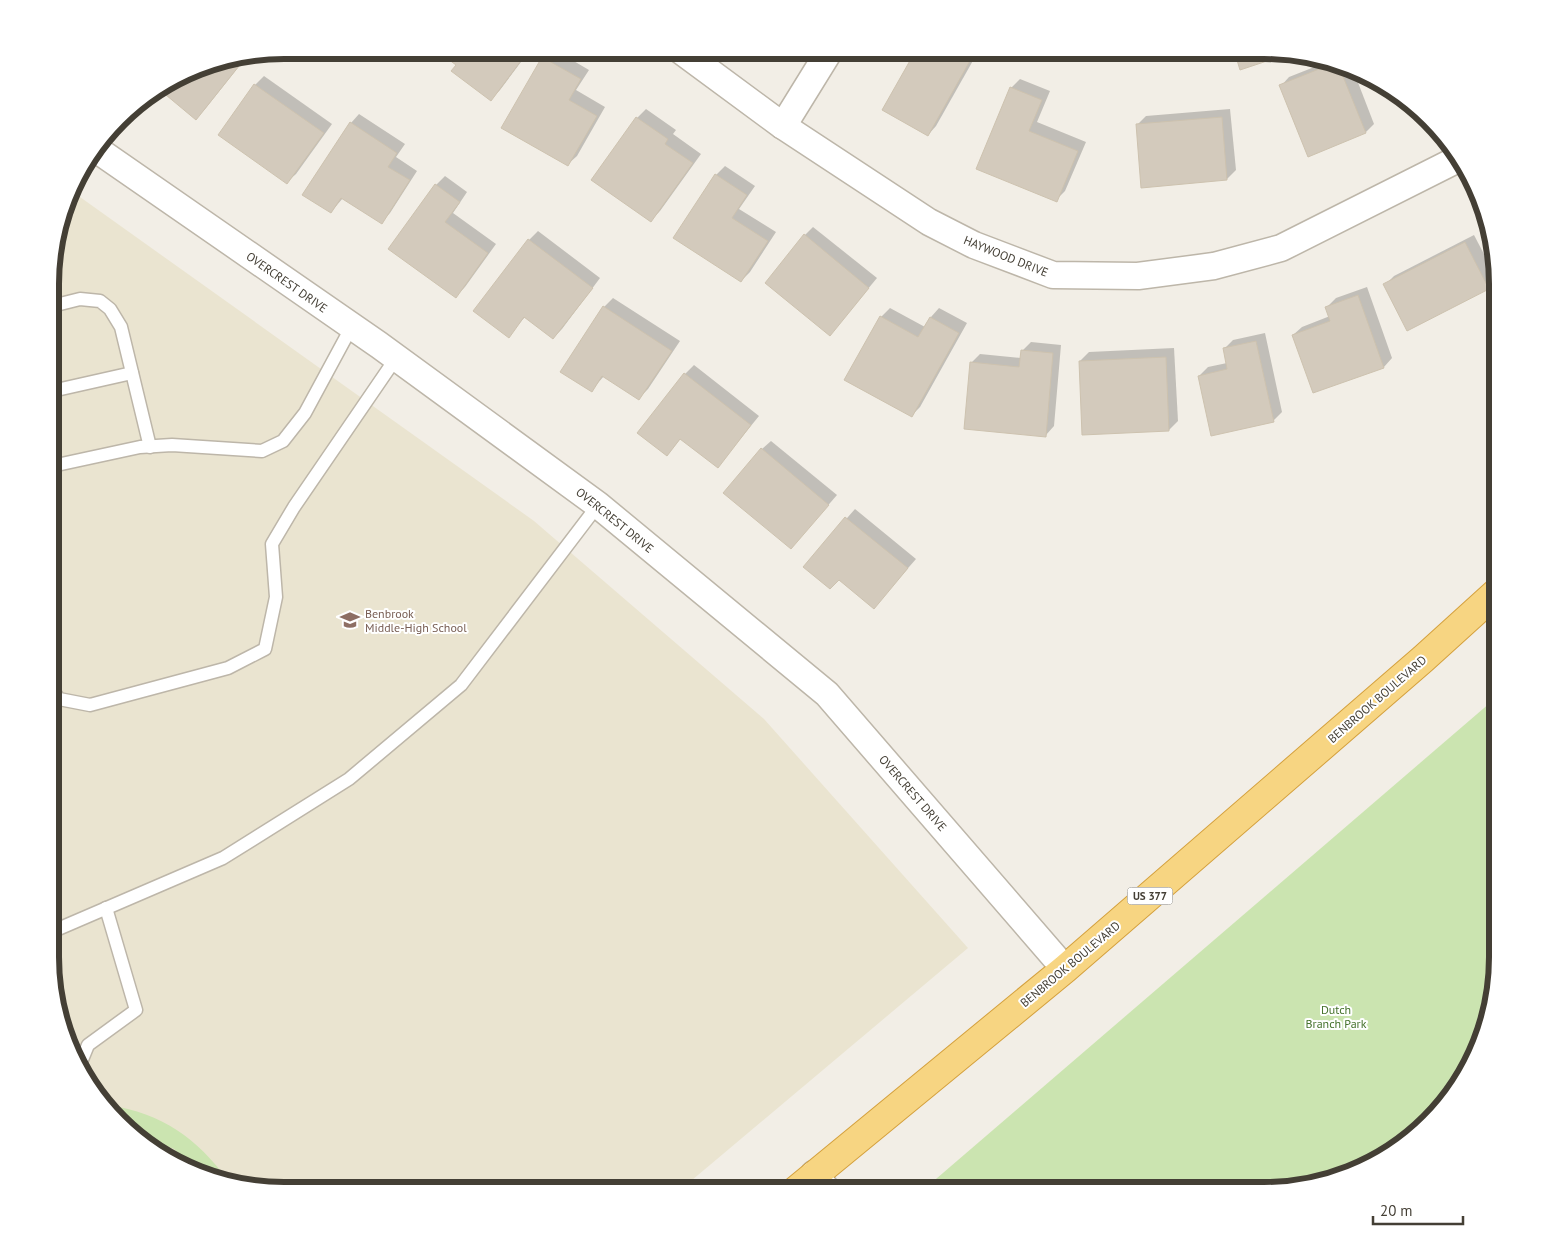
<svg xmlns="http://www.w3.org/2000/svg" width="1548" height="1241" viewBox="0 0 1548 1241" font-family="'PT Sans',sans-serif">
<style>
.education{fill:#eae4d0}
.green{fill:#cbe4b0}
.shadow{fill:#0003}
.building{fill:#d3cabc;stroke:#cdc2af}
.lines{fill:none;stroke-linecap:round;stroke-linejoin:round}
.service-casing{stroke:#bdb6a9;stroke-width:15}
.minor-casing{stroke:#bdb6a9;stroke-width:29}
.trunk-casing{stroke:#d4a03d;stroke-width:30}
.service{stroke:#fff;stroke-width:12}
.minor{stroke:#fff;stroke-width:26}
.trunk{stroke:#f7d582;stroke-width:28}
.labels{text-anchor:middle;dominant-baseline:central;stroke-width:4;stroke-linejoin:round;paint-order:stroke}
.shield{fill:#fff;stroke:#7c7972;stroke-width:1}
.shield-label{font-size:11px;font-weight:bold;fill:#443f35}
.street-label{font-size:12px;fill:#443f35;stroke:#fff}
.education-label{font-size:12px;fill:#785e54;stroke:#fff;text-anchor:start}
.park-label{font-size:12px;fill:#45722c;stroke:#fff}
.rim{fill:none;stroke:#443f35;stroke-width:6}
</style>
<rect width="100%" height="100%" fill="#f2eee6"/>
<path class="education" d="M73,192l461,329 230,198 204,229 -289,243h-411l-74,-18 -65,-40 -55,-72 -23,-88 1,-720z"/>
<g class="green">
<path d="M1498,696l-1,277 -17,74 -40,65 -86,61 -89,18h-343z"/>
<path d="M108,1105c56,9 87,32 121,76l-30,-7 -25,-25 -47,-19z"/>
</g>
<g class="shadow">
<path d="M438,50h92l-30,40 -9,9 -34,-35z"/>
<path d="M550,50h5l34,20 -13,20 29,17 -28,49 -9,8 -65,-37 40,-70z"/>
<path d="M918,50h61l-43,76 -8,9z"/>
<path d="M247,56l-42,53 -9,9 12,-56z"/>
<path d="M1327,62l25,5 22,57 -8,8 -85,-46 8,-9z"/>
<path d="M264,76l68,48 -36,50 -9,8 -67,-47 35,-50z"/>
<path d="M1020,79l30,12 -13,31 49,20 -21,49 -9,9 -45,-112z"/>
<path d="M646,109l30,21 -3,4 28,20 -41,57 -9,9 -58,-40 44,-62z"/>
<path d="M1230,109l6,61 -9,9 -90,-54 9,-9z"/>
<path d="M359,114l46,30 -9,13 21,14 -27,42 -9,9 -38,-24 -12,14 20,-89z"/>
<path d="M725,166l30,20 -16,23 37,23 -26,40 -9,9 -25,-106z"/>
<path d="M445,176l22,16 -14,21 43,31 -31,43 -9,9 -66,-48 46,-63z"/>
<path d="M813,227l64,51 -39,47 -33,-90z"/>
<path d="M538,231l62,47 -38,51 -9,9 -28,-21 -17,19 -33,-25 54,-71z"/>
<path d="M1474,235l23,44 -8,9 -104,-3 9,-9z"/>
<path d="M1367,287l25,71 -8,9 -70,25 -21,-57 9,-8 28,-11 -3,-9 9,-9z"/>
<path d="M613,298l67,43 -32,48 -9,9 -35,-22 -13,15 -29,-19 42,-65z"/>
<path d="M890,308l35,19 6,-10 8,-9 28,15 -47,84 -9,9 -30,-99z"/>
<path d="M1265,333l17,79 -9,9 -74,-45 9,-9 19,-4 -3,-14 9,-9z"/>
<path d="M1031,342l30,3 -7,81 -8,9 -75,-72 9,-9 41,4 1,-7z"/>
<path d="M1174,348l4,73 -9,9 -89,-69 9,-9z"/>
<path d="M694,365l65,51 -41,50 -37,-28 -14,17 -28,-23 46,-58z"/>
<path d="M771,441l66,54 -46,53 -29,-99z"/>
<path d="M855,509l61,50 -42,48 -35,-29 -34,-12z"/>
<path d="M51,828l6,33 -6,7z"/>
</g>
<g class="building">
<path d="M436,50h93l-38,51 -40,-30 5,-6z"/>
<path d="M916,50h60l-48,86 -46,-26z"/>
<path d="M1234,50h46l11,3 -51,17z"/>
<path d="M239,57l4,4 -47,59 -36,-30 48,-28z"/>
<path d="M542,57l39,22 -12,21 28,16 -29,50 -67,-38z"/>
<path d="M1334,63l4,1 28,69 -58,24 -29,-72z"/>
<path d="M254,84l70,49 -37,51 -69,-49z"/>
<path d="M1010,87l32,13 -13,31 49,20 -21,51 -81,-33z"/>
<path d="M636,117l32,22 -3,5 28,19 -42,59 -60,-42z"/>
<path d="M1222,117l5,63 -86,8 -5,-64z"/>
<path d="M350,122l47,31 -9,14 22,13 -28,44 -41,-26 -10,15 -29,-18z"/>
<path d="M715,174l32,21 -15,23 36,23 -27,41 -68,-44z"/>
<path d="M435,184l25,18 -15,20 43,31 -32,45 -68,-49z"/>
<path d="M804,234l65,54 -39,48 -65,-53z"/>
<path d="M528,239l65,49 -40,51 -29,-22 -15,21 -36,-27z"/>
<path d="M1465,242l24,47 -82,42 -24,-47z"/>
<path d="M1358,295l26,73 -71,25 -21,-58 38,-14 -5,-14z"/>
<path d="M603,306l69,45 -33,49 -37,-24 -10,16 -32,-20z"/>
<path d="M880,316l38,21 12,-20 29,16 -47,84 -68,-37z"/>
<path d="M1256,341l18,81 -63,14 -13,-60 29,-7 -4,-21z"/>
<path d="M1021,350l32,3 -7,84 -82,-8 6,-67 49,5z"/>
<path d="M1166,357l3,74 -87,4 -3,-74z"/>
<path d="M684,373l67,52 -33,43 -38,-29 -13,17 -30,-23z"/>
<path d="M761,448l68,57 -38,44 -68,-56z"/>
<path d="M845,517l63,51 -34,41 -35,-29 -9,9 -27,-22z"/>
</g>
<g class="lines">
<defs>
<g id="service">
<path d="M52,306l28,-7 20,2 10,8 11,18 29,120"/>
<path d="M52,391l80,-18"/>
<path d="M52,466l88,-19 32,-2 90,6 21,-10 22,-28 47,-87"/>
<path d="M51,688l8,11 31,6 138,-37 37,-19 11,-52 -4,-53 22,-37 102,-149"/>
<path d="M51,932l172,-74 126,-79 112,-94 137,-180"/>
<path d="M79,1067l9,-22 48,-35 -30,-102"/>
</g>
<g id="minor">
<path d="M680,50l103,76 146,96 45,23 79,30 85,1 76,-10 67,-18 175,-88"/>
<path d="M783,126l47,-76"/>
<path d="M96,149l283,196 219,160 229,189 238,275"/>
<path d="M814,1174l14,17"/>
</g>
<path id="trunk" d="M795,1191l270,-222 358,-310 75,-68"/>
</defs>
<use href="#service" class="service-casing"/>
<use href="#minor" class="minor-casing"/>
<use href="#trunk" class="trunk-casing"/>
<use href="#service" class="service"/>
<use href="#minor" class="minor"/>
<use href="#trunk" class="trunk"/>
</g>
<defs>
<symbol id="school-bare" viewBox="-9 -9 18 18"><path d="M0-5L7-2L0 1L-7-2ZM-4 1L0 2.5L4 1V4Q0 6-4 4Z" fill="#8d6e63" stroke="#fff" stroke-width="2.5" paint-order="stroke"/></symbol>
</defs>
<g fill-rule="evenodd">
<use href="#school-bare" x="336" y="606" width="28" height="28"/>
</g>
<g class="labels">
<rect class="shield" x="1127.5" y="887.5" width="45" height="17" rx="4"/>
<g class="shield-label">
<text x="1150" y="896">US 377</text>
</g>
<g class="street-label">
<text transform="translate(1006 256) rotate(22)">HAYWOOD DRIVE</text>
<text transform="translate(287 282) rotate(35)">OVERCREST DRIVE</text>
<text transform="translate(615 520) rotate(39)">OVERCREST DRIVE</text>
<text transform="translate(1377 699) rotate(-41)">BENBROOK BOULEVARD</text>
<text transform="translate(913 793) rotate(49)">OVERCREST DRIVE</text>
<text transform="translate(1070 964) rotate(-40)">BENBROOK BOULEVARD</text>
</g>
<g class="education-label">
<text x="365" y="613">Benbrook<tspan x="365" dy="14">Middle-High School</tspan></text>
</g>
<g class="park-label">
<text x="1336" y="1009">Dutch<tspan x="1336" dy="14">Branch Park</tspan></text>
</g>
</g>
<path d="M0 0H1548V1241H0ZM284 59H1264A225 225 0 0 1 1489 284V957A225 225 0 0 1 1264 1182H284A225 225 0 0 1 59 957V284A225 225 0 0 1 284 59Z" fill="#fff" fill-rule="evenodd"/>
<path class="rim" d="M284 59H1264A225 225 0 0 1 1489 284V957A225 225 0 0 1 1264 1182H284A225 225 0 0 1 59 957V284A225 225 0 0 1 284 59Z"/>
<path d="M1373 1216v8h90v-8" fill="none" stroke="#443f35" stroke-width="2.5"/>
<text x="1380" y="1216" font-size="15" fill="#443f35" stroke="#ffffff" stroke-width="4" paint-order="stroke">20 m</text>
</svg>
